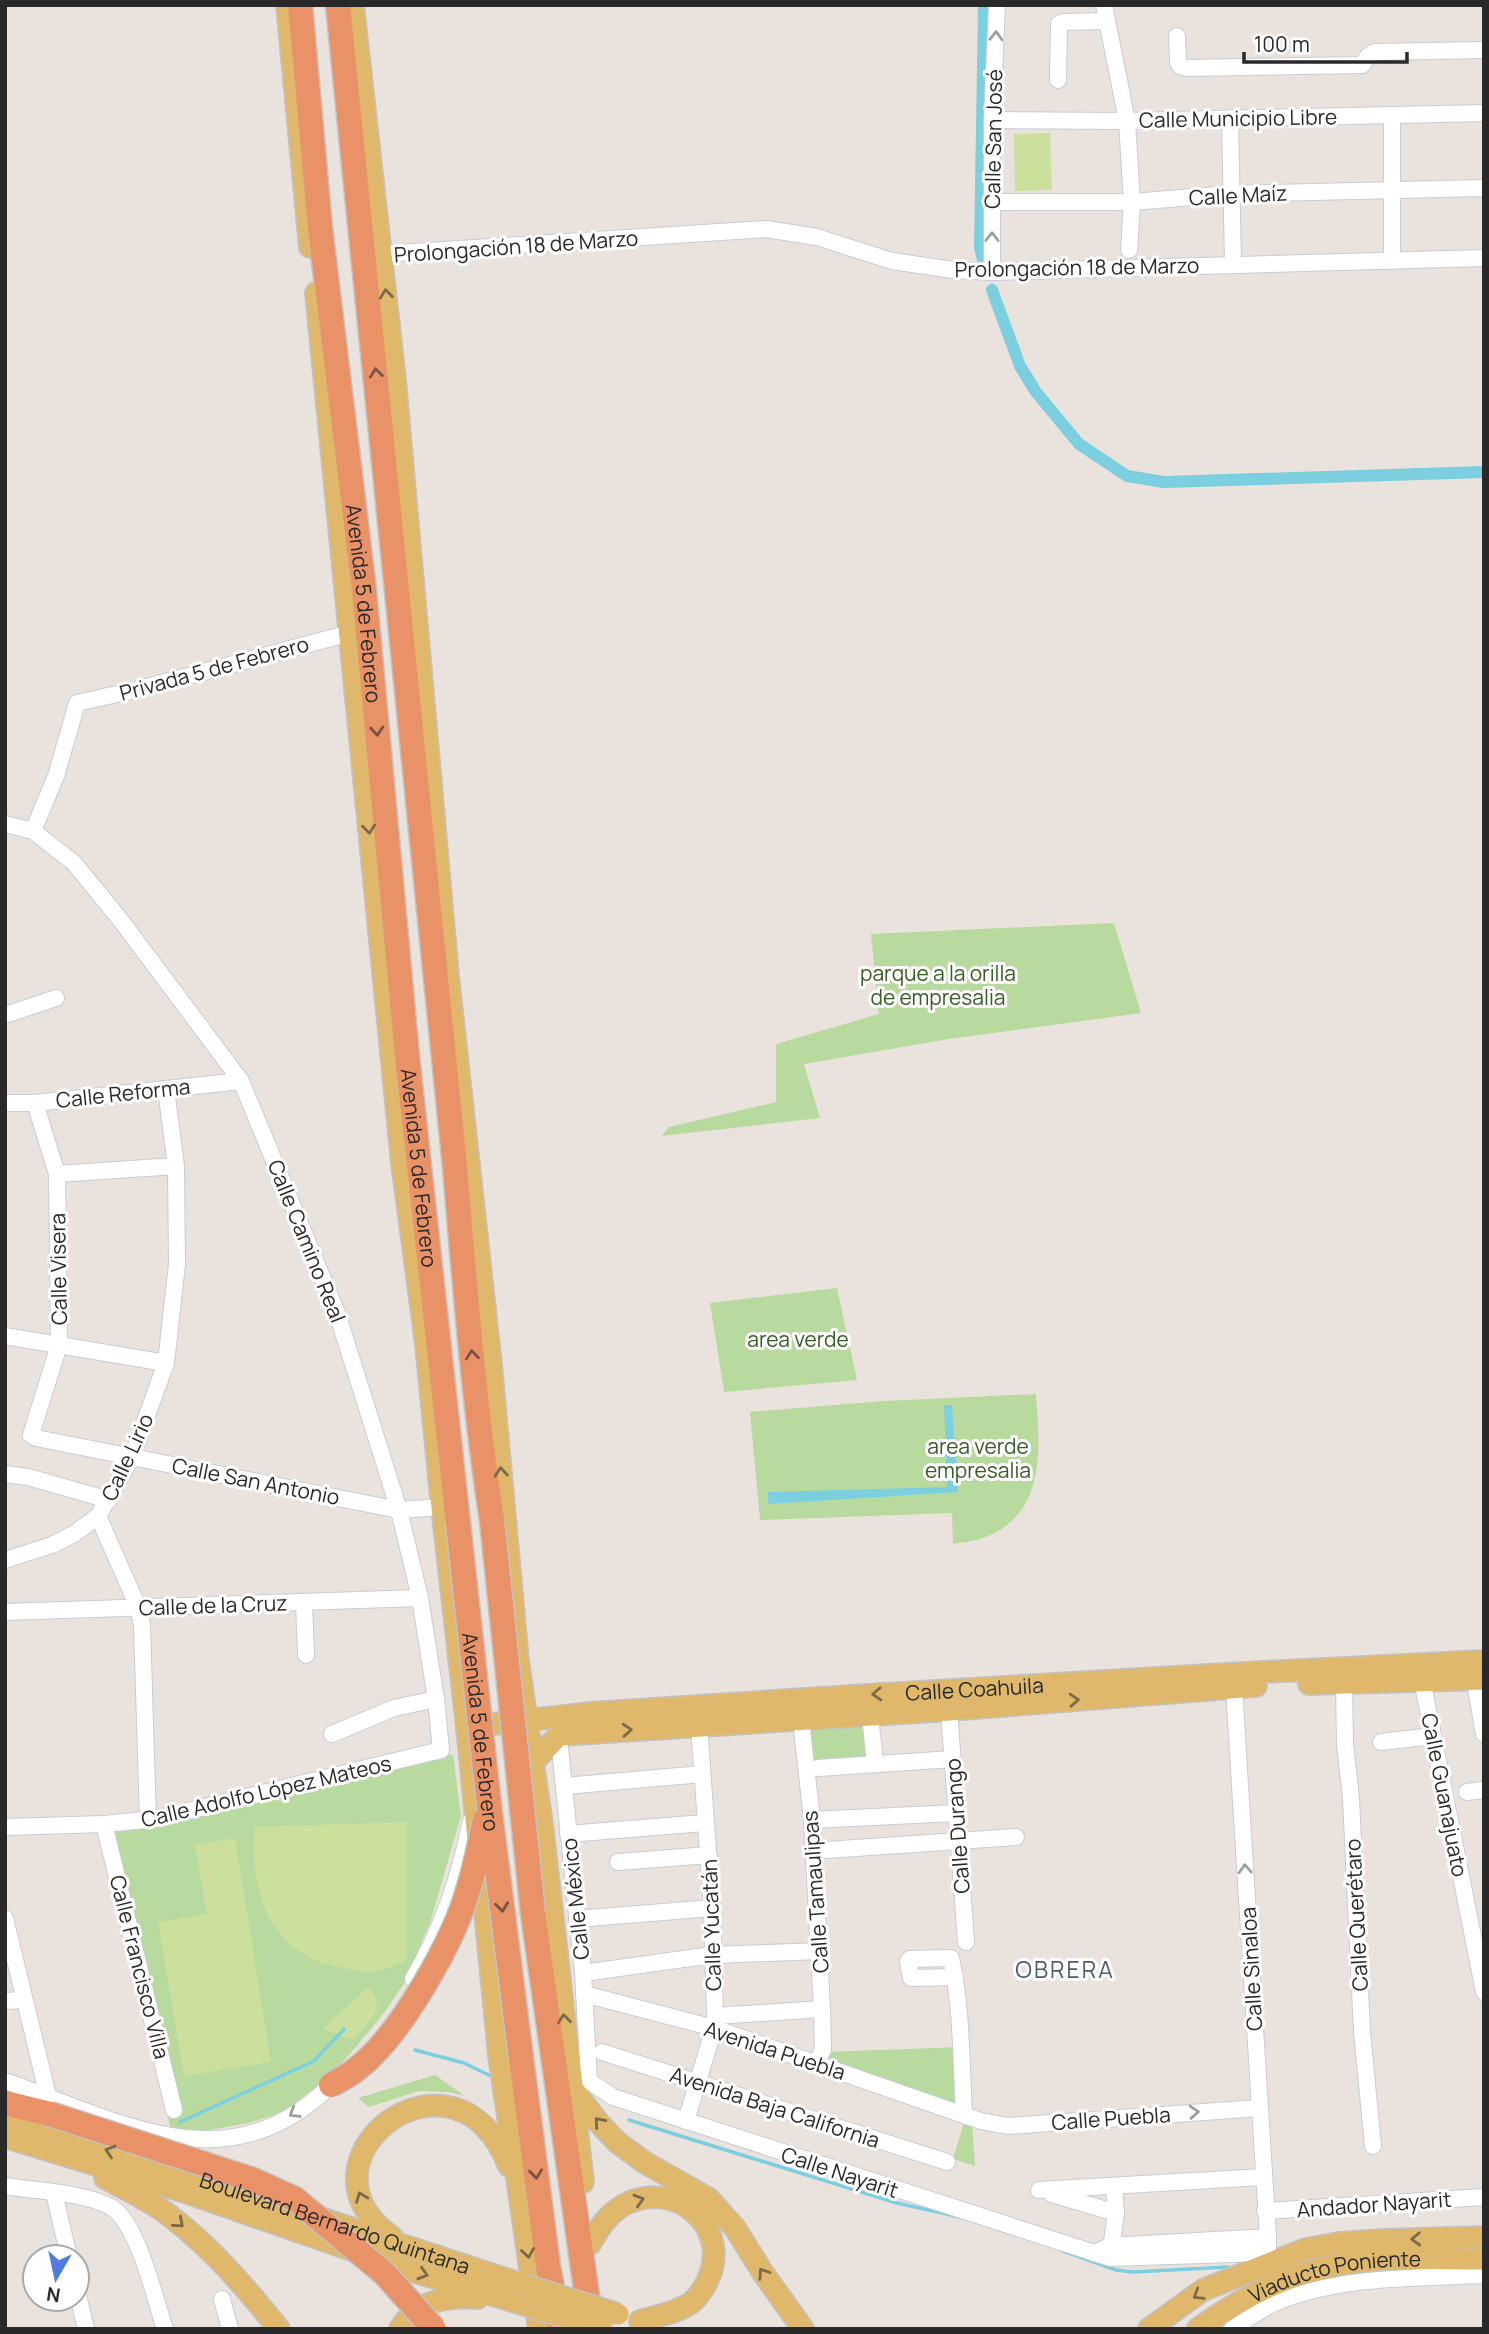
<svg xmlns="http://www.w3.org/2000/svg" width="1489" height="2334" viewBox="0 0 1489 2334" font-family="Manrope,sans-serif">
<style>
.green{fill:#b9da9f}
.pitch{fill:#cae09c}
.water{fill:#7ccfdf}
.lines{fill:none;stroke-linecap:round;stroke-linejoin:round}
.stream{stroke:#7ccfdf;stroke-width:3.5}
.canal{stroke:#7ccfdf;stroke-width:12}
.minor-casing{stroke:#c8ccd5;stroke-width:18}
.major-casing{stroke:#c3c3c3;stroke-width:24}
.highway-casing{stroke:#c3c3c3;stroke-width:27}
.minor{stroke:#fff;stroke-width:16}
.major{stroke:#dfb86c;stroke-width:21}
.highway{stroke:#ea9267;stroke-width:24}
.major-bridge-casing{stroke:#c3c3c3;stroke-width:24;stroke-linecap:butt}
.highway-bridge-casing{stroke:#c3c3c3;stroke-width:27;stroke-linecap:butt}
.major-bridge{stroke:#dfb86c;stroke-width:21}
.highway-bridge{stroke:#ea9267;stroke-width:24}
.oneway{stroke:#9f9f9f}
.oneway2{stroke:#7b6947}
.oneway3{stroke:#765342}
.labels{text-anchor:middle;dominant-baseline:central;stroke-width:6;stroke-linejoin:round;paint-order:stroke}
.street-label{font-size:21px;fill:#292929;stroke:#fff}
.park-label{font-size:21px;fill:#355d22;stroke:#fff}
.neighbourhood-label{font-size:23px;letter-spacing:2px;fill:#4f5a74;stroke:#fff}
</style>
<rect width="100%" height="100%" fill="#eae3dd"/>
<g class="green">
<path d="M1114,923l27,90 -192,26 -145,25 16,54 -158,18 7,-9 107,-25v-58l103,-30 -8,-80z"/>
<path d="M837,1288l20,92 -133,12 -14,-89z"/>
<path d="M1036,1394c4,56 11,123 -56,145 -8,3 -18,3 -27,5l-1,-31 -192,7 -10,-108 134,-11z"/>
<path d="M864,1726l3,37 -58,3 -3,-37z"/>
<path d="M453,1754l8,62 -31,107 -27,62 -19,28 -34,41 -28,28 -39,30 -34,11 -62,11 -17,-7 -59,-295z"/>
<path d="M961,2047l4,61 -138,-44v-12z"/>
<path d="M435,2075l30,21 -17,-4 -29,-1 -50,16 -11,-9z"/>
<path d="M965,2119l7,3 3,44 -22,-7z"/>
</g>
<g class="pitch">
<path d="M1050,133l2,57 -37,1 -1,-57z"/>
<path d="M407,1822v138c-9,4 -20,9 -30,11 -10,3 -26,-2 -37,-4 -69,-11 -92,-78 -85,-140z"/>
<path d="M235,1838l36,224 -87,14 -26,-154 49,-8 -12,-69z"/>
<path d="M368,1987c21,21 0,34 -14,53l-31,-11z"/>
</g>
<path class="water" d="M944,1405h8l6,87 -190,12v-12l179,-5z"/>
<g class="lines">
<g class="stream">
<path d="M415,2050l49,13 31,15"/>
<path d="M629,2120l268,83 63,14"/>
<path d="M180,2122l134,-61 30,-32"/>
<path d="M1063,2251l53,19 17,2 95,-5"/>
</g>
<g class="canal">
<path d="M984,5l-4,243 5,19"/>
<path d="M992,290l28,76 16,26 43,52 48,32 37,6 320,-10"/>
</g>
<defs>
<g id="minor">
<path d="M1104,5l23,116 5,81 -3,48"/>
<path d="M1177,36l1,26 2,4 7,2 175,-3 6,-9 7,-4 109,-2"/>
<path d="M1058,80l1,-56 4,-2 44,-1"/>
<path d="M1392,115v146"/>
<path d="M1230,118l3,146"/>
<path d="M992,120l135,1 357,-8"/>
<path d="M992,202h140l98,-8 254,-6"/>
<path d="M382,254l384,-25 51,8 75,24 61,9 39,2 492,-14"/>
<path d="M992,272v-152l5,-115"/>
<path d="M5,824l28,7 41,32 48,59 119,159 96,232 62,197 21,88 16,101 5,51 -286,69 -51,5 -99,3"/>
<path d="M33,831l23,-55 21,-73 62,-14 211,-56"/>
<path d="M5,1015l51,-17"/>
<path d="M5,1103h30l206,-22"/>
<path d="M35,1103l22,71 2,171 -28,90 5,3 363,72 43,-3"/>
<path d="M57,1174l119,-8"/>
<path d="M5,1336l161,27"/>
<path d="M5,1474l23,3 81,23"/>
<path d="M98,1516l40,91 4,18 6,195"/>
<path d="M5,1560l47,-15 22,-11 24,-18 34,-59 34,-94 11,-99 -1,-98 -10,-77"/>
<path d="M304,1602l2,53"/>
<path d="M5,1612l415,-14"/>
<path d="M1473,1671l11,63"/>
<path d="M1422,1680l62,312"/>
<path d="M1344,1684l1,60 6,54 11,234 11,114"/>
<path d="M949,1710l17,232"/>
<path d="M870,1715l5,48"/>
<path d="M801,1720l11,100 10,189 1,41 -7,13"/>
<path d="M558,1729l25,244 6,108 24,16 497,161 152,-5 6,-5v-11l-34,-549"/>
<path d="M332,1734l62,-26 42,-9"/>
<path d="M1381,1742l52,-6"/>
<path d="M818,1768l135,-9"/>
<path d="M565,1786l137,-12"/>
<path d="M1467,1792l17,-2"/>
<path d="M812,1820l144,-7"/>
<path d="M104,1824l70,286"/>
<path d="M568,1834l136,-11"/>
<path d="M812,1851l204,-14"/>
<path d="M618,1862l91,-7"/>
<path d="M5,1918l43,178"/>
<path d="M577,1919l135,-11"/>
<path d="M583,1973l129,-18 107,-4"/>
<path d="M955,1977l-44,1 -3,-16 2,-3 41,-1c11,50 10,103 13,155"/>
<path d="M413,1979c29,-49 47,-104 58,-159"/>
<path d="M584,1994l130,34 267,93 27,5 251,-18"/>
<path d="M5,2001l19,-1"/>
<path d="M715,2016l107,-7"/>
<path d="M602,2052l345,110"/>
<path d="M5,2081c118,41 225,108 331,-1"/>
<path d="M686,2121l28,-93 1,-12 -3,-108 -13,-183"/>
<path d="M5,2186c31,5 78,6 106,21 27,16 44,92 54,122"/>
<path d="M1039,2190l224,-13"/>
<path d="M54,2193l15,64"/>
<path d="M1052,2194l64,19"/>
<path d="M1265,2211l219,-14"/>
<path d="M1094,2253l16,-7 158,-9"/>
<path d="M1110,2256l6,-43 -2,-27"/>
<path d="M77,2291l9,38"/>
<path d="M222,2299l8,30"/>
<path d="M1232,2329c15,-9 30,-21 47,-28 65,-25 136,-23 205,-26"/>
</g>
<g id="major">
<path d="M287,5l23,242"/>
<path d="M353,5l42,375 53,596 43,389 27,296 24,163 41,358"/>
<path d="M316,293l86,870 24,181 16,163 25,220 32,328 40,274"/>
<path d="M1309,1684l175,-5"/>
<path id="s1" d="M467,1727l124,-14 276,-18 377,-22 240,-12"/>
<path d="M533,1762l26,-27 390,-25 307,-24"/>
<path d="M573,2089l25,33 19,20 27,20 65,37 26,29 28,45 40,56"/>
<path id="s2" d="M5,2119l151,45 368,121"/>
<path d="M5,2137l180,55 230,80 114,34"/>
<path d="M105,2178c22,12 46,23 65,38 42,32 76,72 109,113"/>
<path d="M392,2237c-108,-76 62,-210 117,-71"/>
<path d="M590,2244c10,-18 21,-34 40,-42 46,-19 96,21 81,70 -4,11 -10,23 -20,31 -15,10 -34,13 -51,18"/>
<path d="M400,2329c17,-29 48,-33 78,-31"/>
<path d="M1149,2329l54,-39 103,-41 33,-6 45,-3 100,-3"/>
<path id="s3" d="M1198,2329c38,-28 84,-52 130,-62 50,-12 105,-8 156,-8"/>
</g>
<g id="highway">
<path id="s4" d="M300,5l20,223 44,362 43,466 51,467"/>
<path d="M338,5l117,1162c10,118 19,236 37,353"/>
<path d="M533,1913l58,411"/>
<path d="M521,2058l27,208 12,63"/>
<path d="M5,2103l45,11"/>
</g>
</defs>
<use href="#minor" class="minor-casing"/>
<use href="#major" class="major-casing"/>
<use href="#highway" class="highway-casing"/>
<use href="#minor" class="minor"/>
<use href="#major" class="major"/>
<use href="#highway" class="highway"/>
<defs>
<g id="major-bridge">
<path d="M524,2285l94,29"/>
<path d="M529,2306l73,23"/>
</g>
<g id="highway-bridge">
<path d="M492,1520l41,393"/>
<path id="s5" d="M458,1523l31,282 32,253"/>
<path d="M331,2085c9,-5 19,-10 27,-17 43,-33 97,-129 111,-181 7,-22 11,-45 16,-67"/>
<path d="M50,2114l203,66 42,19 90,75 49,55"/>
</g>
</defs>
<use href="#major-bridge" class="major-bridge-casing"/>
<use href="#highway-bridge" class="highway-bridge-casing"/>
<use href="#major-bridge" class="major-bridge"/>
<use href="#highway-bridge" class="highway-bridge"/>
</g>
<defs><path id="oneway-chevron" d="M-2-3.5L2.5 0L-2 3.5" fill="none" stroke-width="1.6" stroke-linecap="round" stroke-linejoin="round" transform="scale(1.75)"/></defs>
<g class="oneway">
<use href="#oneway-chevron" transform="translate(996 36) rotate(-88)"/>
<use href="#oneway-chevron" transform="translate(992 237) rotate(-90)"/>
<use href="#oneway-chevron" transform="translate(1245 1869) rotate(-93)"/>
<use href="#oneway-chevron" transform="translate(1194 2112) rotate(-4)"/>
<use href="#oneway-chevron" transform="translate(294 2113) rotate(148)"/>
</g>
<g class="oneway2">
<use href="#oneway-chevron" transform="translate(386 294) rotate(-96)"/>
<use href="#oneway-chevron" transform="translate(369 829) rotate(84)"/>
<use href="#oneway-chevron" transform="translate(501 1472) rotate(-95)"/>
<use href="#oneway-chevron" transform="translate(877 1694) rotate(177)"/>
<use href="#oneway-chevron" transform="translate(1074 1700) rotate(-4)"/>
<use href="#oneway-chevron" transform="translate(627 1730) rotate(-4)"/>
<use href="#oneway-chevron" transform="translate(564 2019) rotate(-96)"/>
<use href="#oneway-chevron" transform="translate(599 2122) rotate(-131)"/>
<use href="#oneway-chevron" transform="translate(110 2151) rotate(-163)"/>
<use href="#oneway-chevron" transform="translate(361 2197) rotate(-111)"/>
<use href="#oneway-chevron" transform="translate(639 2200) rotate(-17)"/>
<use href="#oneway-chevron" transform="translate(179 2223) rotate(41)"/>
<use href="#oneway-chevron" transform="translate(1416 2239) rotate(178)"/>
<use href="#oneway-chevron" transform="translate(528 2253) rotate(81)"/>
<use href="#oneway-chevron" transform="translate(763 2273) rotate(-124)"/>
<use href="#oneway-chevron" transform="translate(423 2274) rotate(17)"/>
<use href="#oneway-chevron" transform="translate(1198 2295) rotate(148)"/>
</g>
<g class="oneway3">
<use href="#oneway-chevron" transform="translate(376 373) rotate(-96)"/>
<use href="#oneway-chevron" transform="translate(377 731) rotate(85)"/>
<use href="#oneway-chevron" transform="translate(472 1355) rotate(-96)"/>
<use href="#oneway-chevron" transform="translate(502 1907) rotate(83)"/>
<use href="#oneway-chevron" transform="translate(536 2174) rotate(83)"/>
</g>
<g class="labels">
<g class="street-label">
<text transform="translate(1238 118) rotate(-1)">Calle Municipio Libre</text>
<text transform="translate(993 139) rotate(-89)">Calle San José</text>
<text transform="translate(1238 195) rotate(-3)">Calle Maíz</text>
<text transform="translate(516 246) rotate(-4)">Prolongación 18 de Marzo</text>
<text transform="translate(1077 267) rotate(-1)">Prolongación 18 de Marzo</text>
<text stroke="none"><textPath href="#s4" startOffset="602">Avenida 5 de Febrero</textPath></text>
<text transform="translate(214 668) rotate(-15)">Privada 5 de Febrero</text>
<text transform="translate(123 1093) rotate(-6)">Calle Reforma</text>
<text stroke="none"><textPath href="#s4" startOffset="1169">Avenida 5 de Febrero</textPath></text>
<text transform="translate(307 1241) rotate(68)">Calle Camino Real</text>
<text transform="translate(58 1269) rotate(-91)">Calle Visera</text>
<text transform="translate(127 1457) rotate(-65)">Calle Lirio</text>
<text transform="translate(256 1481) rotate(11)">Calle San Antonio</text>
<text transform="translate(213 1605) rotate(-2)">Calle de la Cruz</text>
<text stroke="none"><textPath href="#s1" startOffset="509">Calle Coahuila</textPath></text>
<text stroke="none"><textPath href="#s5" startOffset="210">Avenida 5 de Febrero</textPath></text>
<text transform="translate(266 1791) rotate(-13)">Calle Adolfo López Mateos</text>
<text transform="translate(1445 1795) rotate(79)">Calle Guanajuato</text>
<text transform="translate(957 1826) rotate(-94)">Calle Durango</text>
<text transform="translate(815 1892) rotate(-94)">Calle Tamaulipas</text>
<text transform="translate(575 1899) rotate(-96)">Calle México</text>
<text transform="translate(1356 1915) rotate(-93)">Calle Querétaro</text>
<text transform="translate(711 1925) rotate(-92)">Calle Yucatán</text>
<text transform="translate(140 1967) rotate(76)">Calle Francisco Villa</text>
<text transform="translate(1251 1969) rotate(-93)">Calle Sinaloa</text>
<text transform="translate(775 2050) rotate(18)">Avenida Puebla</text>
<text transform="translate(775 2107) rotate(18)">Avenida Baja California</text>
<text transform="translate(1111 2118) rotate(-4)">Calle Puebla</text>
<text transform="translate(840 2172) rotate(18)">Calle Nayarit</text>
<text transform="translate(1374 2204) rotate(-4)">Andador Nayarit</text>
<text stroke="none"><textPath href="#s2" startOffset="346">Boulevard Bernardo Quintana</textPath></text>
<text stroke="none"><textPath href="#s3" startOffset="150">Viaducto Poniente</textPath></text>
</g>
<g class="park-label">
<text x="938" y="973">parque a la orilla<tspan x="938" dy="24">de empresalia</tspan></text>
<text x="798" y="1339">area verde</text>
<text x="978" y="1446">area verde<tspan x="978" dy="24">empresalia</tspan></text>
</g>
<g class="neighbourhood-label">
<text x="1065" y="1969">OBRERA</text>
</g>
</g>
<rect width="1489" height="2334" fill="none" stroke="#292929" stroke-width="14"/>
<g transform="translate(56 2278) rotate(189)"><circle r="33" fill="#ffffff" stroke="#a9a9a9" stroke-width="2"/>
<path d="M0-5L12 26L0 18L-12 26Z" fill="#507be3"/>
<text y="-10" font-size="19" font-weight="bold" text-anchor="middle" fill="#292929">N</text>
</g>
<path d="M1244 52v10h163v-10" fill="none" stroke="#292929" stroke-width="3.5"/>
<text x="1254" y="52" font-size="21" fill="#292929" stroke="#ffffff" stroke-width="5" paint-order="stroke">100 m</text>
</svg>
